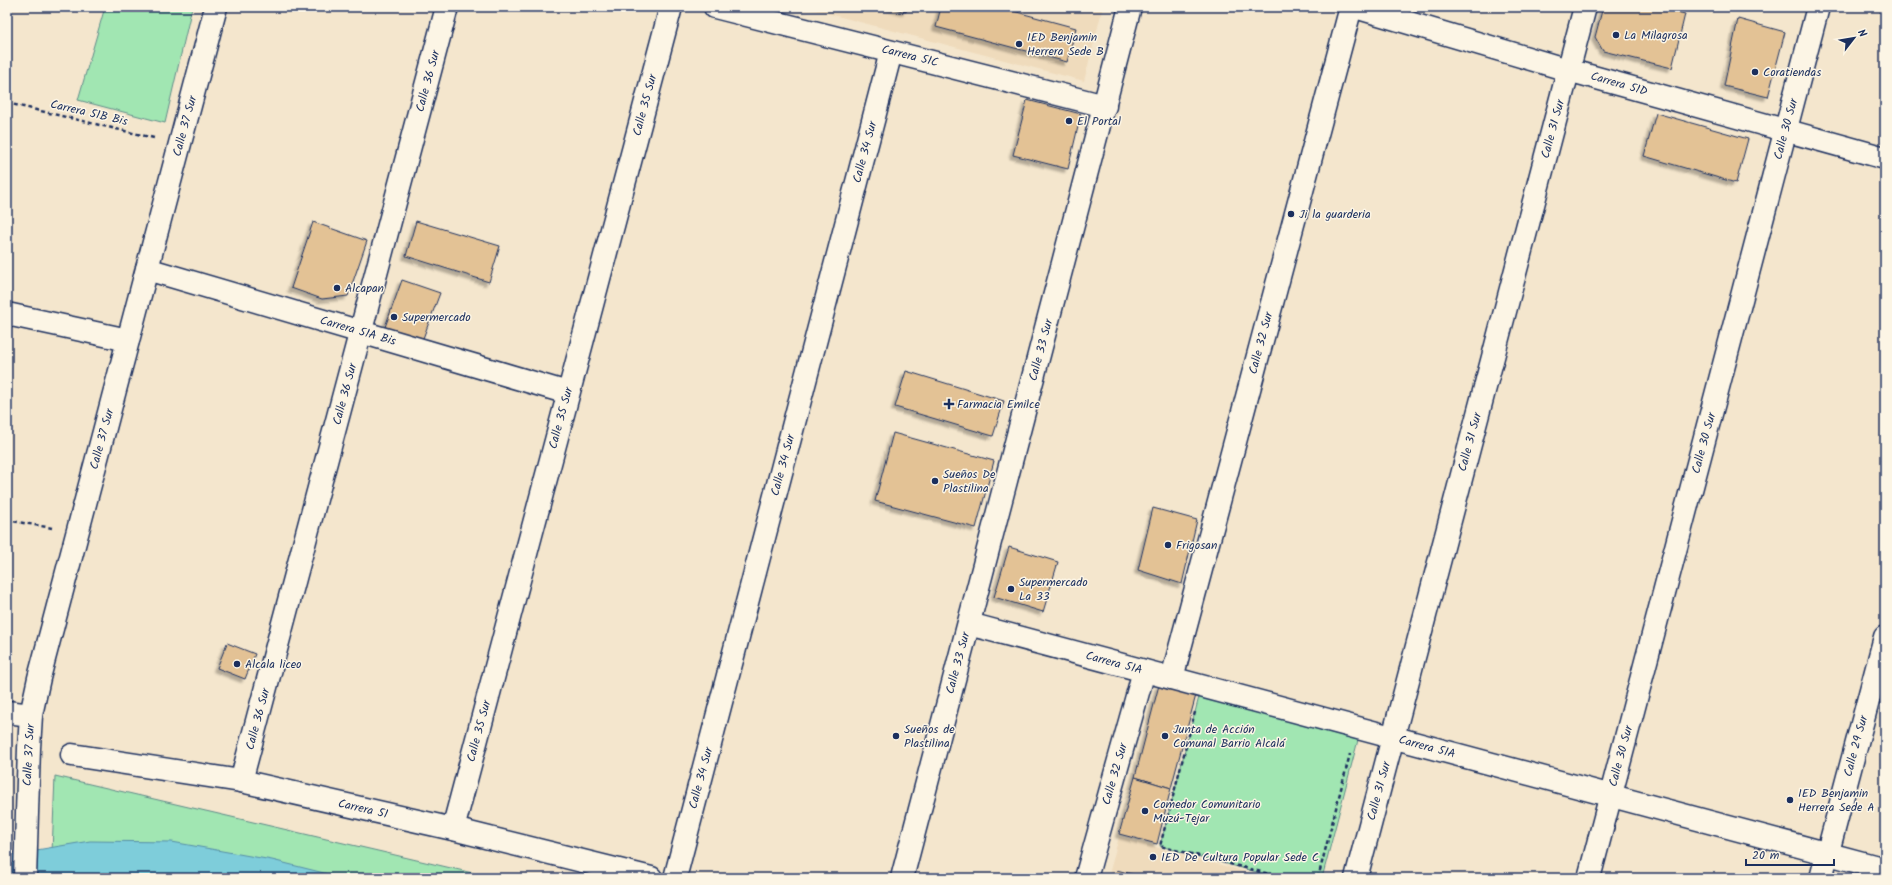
<svg xmlns="http://www.w3.org/2000/svg" width="1892" height="885" viewBox="0 0 1892 885" font-family="Kalam,sans-serif">
<style>
.built{fill:#efdbbc}
.green{fill:#a1e6b2;stroke:#5e8a88}
.water{fill:#7ecdda;stroke:#568ea8}
.building{fill:#e3c295;stroke:#1b2f5e;filter:url(#shadow)}
.lines{fill:none;stroke-linecap:round;stroke-linejoin:round}
.minor-casing{stroke:#1b2f5e;stroke-width:25}
.path{stroke:#1b2f5e;stroke-width:2.5;stroke-dasharray:4 3;stroke-linecap:butt}
.minor{stroke:#fcf5e5;stroke-width:22}
.poi-dot{fill:#1b2f5e;stroke:#fcf5e5;stroke-width:1.5}
.labels{text-anchor:middle;dominant-baseline:central;stroke-width:3;stroke-linejoin:round;paint-order:stroke}
.poi-label{font-size:12px;fill:#1b2f5e;stroke:#fcf5e5;text-anchor:start}
.street-label{font-size:12px;fill:#1b2f5e;stroke:#fcf5e5}
</style>
<defs>
<filter id="shadow"><feDropShadow dx="-3.5" dy="3.5" stdDeviation="1" flood-color="#0004"/></filter>
</defs>
<rect width="100%" height="100%" fill="#f4e6cd"/>
<filter id="ink" filterUnits="userSpaceOnUse"><feTurbulence type="fractalNoise" baseFrequency=".025" numOctaves="2"/><feDisplacementMap in="SourceGraphic" scale="8" xChannelSelector="R" yChannelSelector="G"/><feConvolveMatrix kernelMatrix="1 2 1 2 8 2 1 2 1" color-interpolation-filters="sRGB"/></filter>
<g filter="url(#ink)">
<g class="built">
<path d="M803,7h300l-19,74z"/>
<path d="M1119,837l149,41h-160z"/>
</g>
<g class="green">
<path d="M105,7h87l-27,116 -87,-23z"/>
<path d="M1199,697l159,43 -36,138h-43l-119,-32z"/>
<path d="M55,776l439,102h-443z"/>
</g>
<path class="water" d="M90,841l82,1 100,18 72,18h-337v-23z"/>
<g class="building">
<path d="M888,7h19l-1,5z"/>
<path d="M941,7h57l78,21 -9,34 -131,-35z"/>
<path d="M1603,7h54l28,7 -13,54 -69,-17 -8,-14z"/>
<path d="M1738,19l47,13 -17,65 -44,-11z"/>
<path d="M1027,100l54,14 -13,55 -55,-14z"/>
<path d="M1656,113l92,26 -12,44 -92,-27z"/>
<path d="M416,221l84,25 -11,36 -83,-26z"/>
<path d="M313,222l54,19 -19,55 -26,3 -31,-11z"/>
<path d="M402,280l38,13 -18,48 -37,-14z"/>
<path d="M906,371l98,30 -11,35 -98,-29z"/>
<path d="M893,433l101,28 -18,67 -101,-27z"/>
<path d="M1153,508l44,12 -15,64 -44,-14z"/>
<path d="M1009,547l49,15 -15,50 -49,-15z"/>
<path d="M227,643l28,11 -10,25 -28,-11z"/>
<path d="M1159,685l37,10 -25,93 -36,-11z"/>
<path d="M1135,777l36,11 -14,56 -38,-10z"/>
<path d="M1117,870l28,8h-31z"/>
</g>
<g class="lines">
<defs>
<g id="minor">
<path d="M715,7l390,99"/>
<path d="M1355,7l213,63 317,88"/>
<path d="M147,269l421,124"/>
<path d="M7,314l121,26"/>
<path d="M969,624l916,245"/>
<path d="M1172,678l179,-671"/>
<path d="M7,712l24,3"/>
<path d="M72,755l169,26 212,48 198,49"/>
<path d="M241,781l206,-774"/>
<path d="M453,829l218,-822"/>
<path d="M25,878l4,-130 2,-33 8,-37 177,-671"/>
<path d="M675,878l216,-826"/>
<path d="M902,878l228,-871"/>
<path d="M1086,878l58,-207"/>
<path d="M1356,878l229,-871"/>
<path d="M1589,878l229,-871"/>
<path d="M1821,878l64,-241"/>
</g>
</defs>
<use href="#minor" class="minor-casing"/>
<g class="path">
<path d="M7,103l147,35"/>
<path d="M7,520l45,8"/>
<path d="M1195,712l-35,134 125,32"/>
<path d="M1318,878l32,-124"/>
</g>
<use href="#minor" class="minor"/>
</g>
</g>
<g class="poi-dot">
<circle cx="1616" cy="35" r="4"/>
<circle cx="1019" cy="44" r="4"/>
<circle cx="1755" cy="72" r="4"/>
<circle cx="1069" cy="121" r="4"/>
<circle cx="1291" cy="214" r="4"/>
<circle cx="337" cy="288" r="4"/>
<circle cx="394" cy="317" r="4"/>
<path d="M947 398h4v4h4v4h-4v4h-4v-4h-4v-4h4z"/>
<circle cx="935" cy="481" r="4"/>
<circle cx="1168" cy="545" r="4"/>
<circle cx="1011" cy="589" r="4"/>
<circle cx="237" cy="664" r="4"/>
<circle cx="896" cy="736" r="4"/>
<circle cx="1165" cy="736" r="4"/>
<circle cx="1790" cy="800" r="4"/>
<circle cx="1145" cy="811" r="4"/>
<circle cx="1153" cy="857" r="4"/>
</g>
<g class="labels">
<g class="poi-label">
<text x="1624" y="35">La Milagrosa</text>
<text x="1027" y="37">IED Benjamin<tspan x="1027" dy="14">Herrera Sede B</tspan></text>
<text x="1763" y="72">Coratiendas</text>
<text x="1077" y="121">El Portal</text>
<text x="1299" y="214">Ji la guarderia</text>
<text x="345" y="288">Alcapan</text>
<text x="402" y="317">Supermercado</text>
<text x="957" y="404">Farmacia Emilce</text>
<text x="943" y="474">Sueños De<tspan x="943" dy="14">Plastilina</tspan></text>
<text x="1176" y="545">Frigosan</text>
<text x="1019" y="582">Supermercado<tspan x="1019" dy="14">La 33</tspan></text>
<text x="245" y="664">Alcala liceo</text>
<text x="904" y="729">Sueños de<tspan x="904" dy="14">Plastilina</tspan></text>
<text x="1173" y="729">Junta de Acción<tspan x="1173" dy="14">Comunal Barrio Alcalá</tspan></text>
<text x="1798" y="793">IED Benjamin<tspan x="1798" dy="14">Herrera Sede A</tspan></text>
<text x="1153" y="804">Comedor Comunitario<tspan x="1153" dy="14">Muzú-Tejar</tspan></text>
<text x="1161" y="857">IED De Cultura Popular Sede C</text>
</g>
<g class="street-label">
<text transform="translate(910 56) rotate(14)">Carrera 51C</text>
<text transform="translate(428 81) rotate(-75)">Calle 36 Sur</text>
<text transform="translate(1619 84) rotate(16)">Carrera 51D</text>
<text transform="translate(645 105) rotate(-75)">Calle 35 Sur</text>
<text transform="translate(89 113) rotate(13)">Carrera 51B Bis</text>
<text transform="translate(185 126) rotate(-75)">Calle 37 Sur</text>
<text transform="translate(1553 129) rotate(-75)">Calle 31 Sur</text>
<text transform="translate(1786 129) rotate(-75)">Calle 30 Sur</text>
<text transform="translate(865 152) rotate(-75)">Calle 34 Sur</text>
<text transform="translate(358 331) rotate(16)">Carrera 51A Bis</text>
<text transform="translate(1261 343) rotate(-75)">Calle 32 Sur</text>
<text transform="translate(1041 350) rotate(-75)">Calle 33 Sur</text>
<text transform="translate(345 394) rotate(-75)">Calle 36 Sur</text>
<text transform="translate(561 418) rotate(-75)">Calle 35 Sur</text>
<text transform="translate(102 439) rotate(-75)">Calle 37 Sur</text>
<text transform="translate(1470 442) rotate(-75)">Calle 31 Sur</text>
<text transform="translate(1704 443) rotate(-75)">Calle 30 Sur</text>
<text transform="translate(783 465) rotate(-75)">Calle 34 Sur</text>
<text transform="translate(958 663) rotate(-75)">Calle 33 Sur</text>
<text transform="translate(1114 663) rotate(15)">Carrera 51A</text>
<text transform="translate(258 719) rotate(-75)">Calle 36 Sur</text>
<text transform="translate(479 731) rotate(-75)">Calle 35 Sur</text>
<text transform="translate(1856 746) rotate(-75)">Calle 29 Sur</text>
<text transform="translate(1427 747) rotate(15)">Carrera 51A</text>
<text transform="translate(29 755) rotate(-87)">Calle 37 Sur</text>
<text transform="translate(1621 756) rotate(-75)">Calle 30 Sur</text>
<text transform="translate(1115 774) rotate(-74)">Calle 32 Sur</text>
<text transform="translate(701 778) rotate(-75)">Calle 34 Sur</text>
<text transform="translate(1379 791) rotate(-75)">Calle 31 Sur</text>
<text transform="translate(363 809) rotate(13)">Carrera 51</text>
</g>
</g>
<rect width="1892" height="885" fill="none" stroke="#fcf5e5" stroke-width="24"/>
<rect x="12" y="12" width="1868" height="861" fill="none" stroke="#1b2f5e" stroke-width="1.5" filter="url(#ink)"/>
<g transform="translate(1854 38) rotate(59)" stroke="#fcf5e5" stroke-width="3" paint-order="stroke">
<path d="M0-3L7 15L0 10L-7 15Z" fill="#1b2f5e"/>
<text y="-6" font-size="11" font-weight="bold" text-anchor="middle" fill="#1b2f5e">N</text>
</g>
<path d="M1746 859v6h88v-6" fill="none" stroke="#1b2f5e" stroke-width="2"/>
<text x="1752" y="859" font-size="12" fill="#1b2f5e" stroke="#fcf5e5" stroke-width="3" paint-order="stroke">20 m</text>
</svg>
